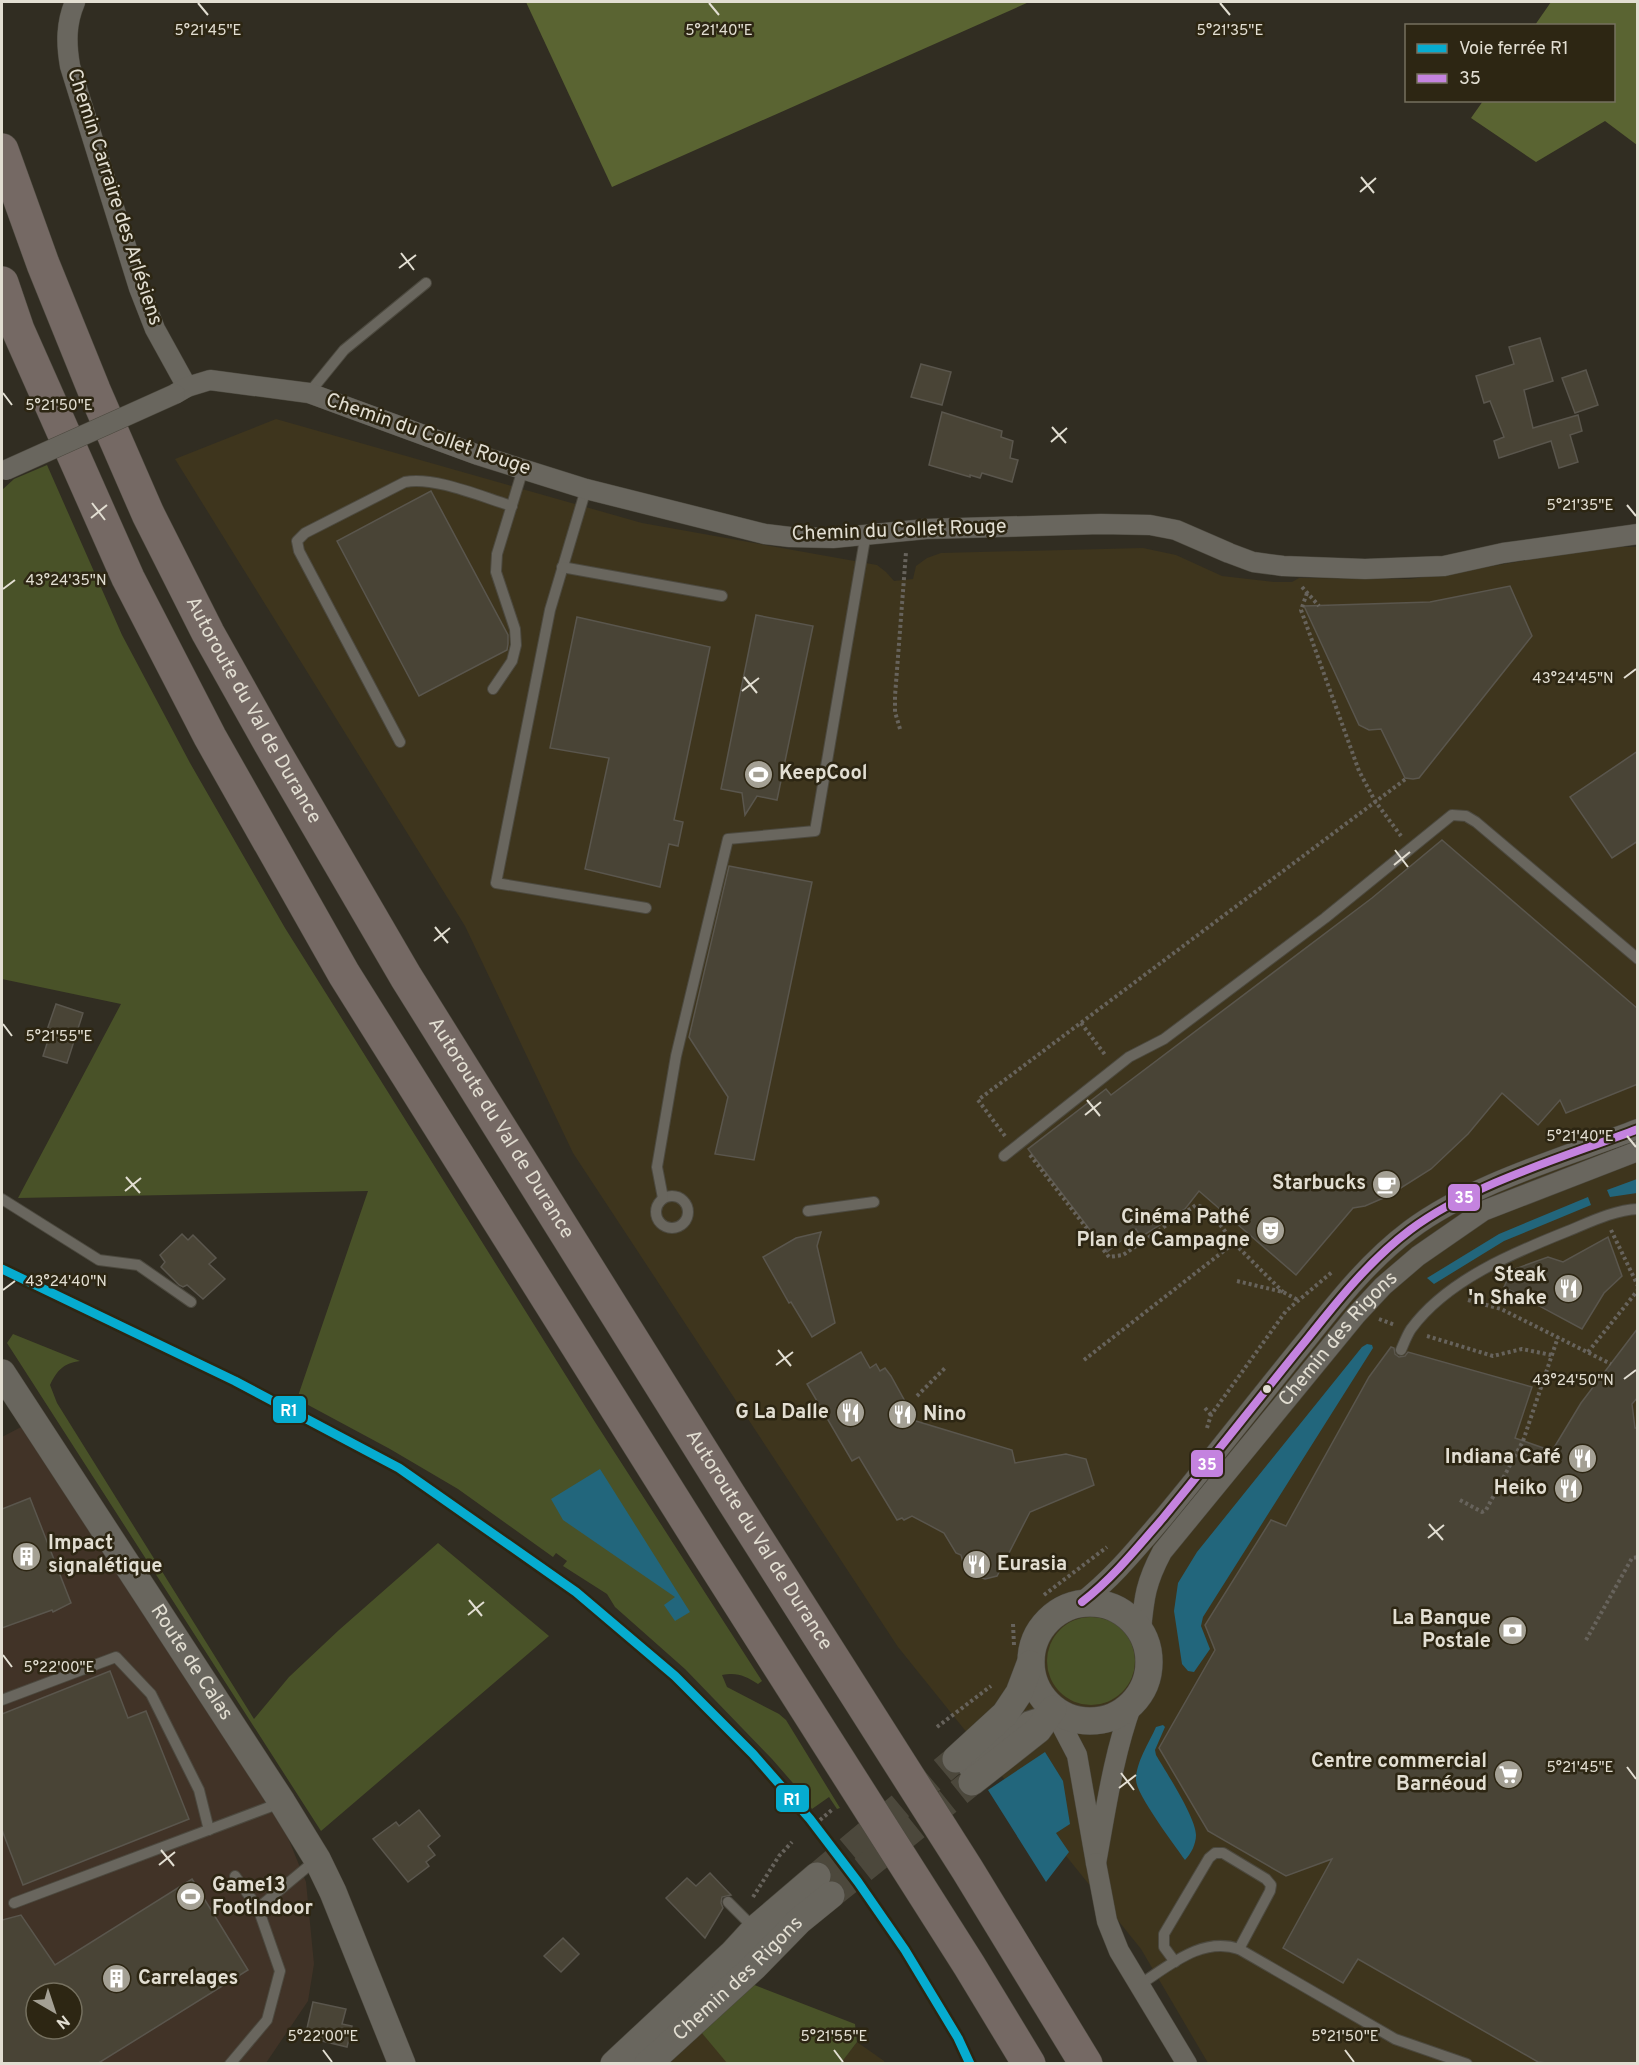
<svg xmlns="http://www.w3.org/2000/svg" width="1639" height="2065" viewBox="0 0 1639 2065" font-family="Overpass,sans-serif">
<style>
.built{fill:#3e351d}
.industrial{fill:#413327;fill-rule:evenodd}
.green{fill:#495228}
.forest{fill:#5a6432}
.water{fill:#22667c}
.building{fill:#494436;stroke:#5a564d;stroke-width:1.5;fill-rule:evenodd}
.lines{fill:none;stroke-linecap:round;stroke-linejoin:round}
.secondary-tunnel{stroke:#4c483c;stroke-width:27;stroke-dasharray:27 14;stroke-linecap:butt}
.lane-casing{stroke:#4c493f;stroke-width:12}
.street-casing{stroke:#4c493f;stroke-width:21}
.secondary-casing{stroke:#4c493f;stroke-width:28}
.highway-casing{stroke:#4c493f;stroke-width:34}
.path{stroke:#67635c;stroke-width:4;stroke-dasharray:3 3;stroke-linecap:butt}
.lane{stroke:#69665e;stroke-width:10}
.street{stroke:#69665e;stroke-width:20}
.secondary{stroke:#69665e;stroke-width:27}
.highway{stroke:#756964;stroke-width:33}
.street-bridge-casing{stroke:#4c493f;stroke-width:21;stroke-linecap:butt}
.street-bridge{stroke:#69665e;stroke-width:20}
.bus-1-casing{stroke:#2d2613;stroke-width:12}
.bus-1{stroke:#c483df;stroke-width:8}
.rail-1-casing{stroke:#2d2613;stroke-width:14}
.rail-1{stroke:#06acd0;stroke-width:9}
.ticks{fill:none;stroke:#e2ded2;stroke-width:2}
.bus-dot{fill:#e2ded2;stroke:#2d2613;stroke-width:2}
.labels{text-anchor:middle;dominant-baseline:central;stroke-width:5;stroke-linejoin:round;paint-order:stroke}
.street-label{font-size:20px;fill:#e2ded2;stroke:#2d2613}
.poi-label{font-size:20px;font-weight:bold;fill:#e2ded2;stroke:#2d2613;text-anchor:end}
.ticks-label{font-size:15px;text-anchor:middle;fill:#e2ded2;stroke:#2d2613;stroke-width:5;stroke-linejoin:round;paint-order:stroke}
.line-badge{stroke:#2d2613;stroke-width:2}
.badge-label{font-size:16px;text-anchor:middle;font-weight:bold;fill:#fff}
</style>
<rect width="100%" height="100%" fill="#312d22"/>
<g class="built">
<path d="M276,419l366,104 235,42 9,7 8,9 19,-2 3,-13 11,-8 14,-5 202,-5 33,7 46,21 52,6h18l7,-4 111,1 36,-5 156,-27h35v1516h-429l-67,-114 -243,-302 -325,-494 -108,-227 -290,-467z"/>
<path d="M701,2032l31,32h-63z"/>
<path d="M857,2042l27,19 1,2 -45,1z"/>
</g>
<path class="industrial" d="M23,1426l263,407 20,49 8,82 -6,37 -42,62 -264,1v-627zM36,1993h36v36h-36z"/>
<g class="green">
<path d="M47,465l75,170 68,128 95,165 310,494 167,259 -4,3c-13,-8 -20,-12 -36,-9l5,12 52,27 7,6 54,88 -3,1 -8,-12 -17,12 -13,-19 -27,-31 -87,-90 -70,-62 -8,-13 -44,-28 4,-5 -11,-8 -3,4 -95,-68 -68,-40 -93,-50 71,-208 -350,7 103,-194 -119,-25v-489l12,-11z"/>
<path d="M13,1334l67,27c-16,2 -23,9 -30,24l7,18 197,316 35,-42 50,-47 99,-87 111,93 -228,195 -314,-488z"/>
<circle cx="1091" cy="1661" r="44"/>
<path d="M752,1984l103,40 2,18 -16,21h-114l-26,-31z"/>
</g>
<g class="forest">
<path d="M526,2h503l-417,185z"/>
<path d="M1551,2h86v143l-32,-24 -69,41 -65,-44 12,-17 131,-1v-74l-79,-1z"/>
</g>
<g class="water">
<path d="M1637,1179v14l-27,4 -3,-7z"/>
<path d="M1588,1197l3,8 -87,36 -70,43 -7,-6 72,-44z"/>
<path d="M1367,1344l5,1 1,3 -170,269 -2,9 9,23 -16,23 -6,-1 -6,-7 -8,-53 4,-28 19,-31 165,-205z"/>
<path d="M600,1469l90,143 -15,9 -11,-16 11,-8 -112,-77 -12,-21z"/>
<path d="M1163,1725l2,2 -10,23 1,5c10,17 40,63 40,80 0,9 -5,19 -11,25 -10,-14 -49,-66 -49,-80 0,-18 13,-37 20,-53z"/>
<path d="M1045,1752l18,29 7,43 -14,9 13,19 -23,30 -58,-92z"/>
</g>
<g class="building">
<path d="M1540,338l13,43 -29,9 9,38 45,-13 4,16 -12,4 8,27 -19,6 -8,-27 -52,17 -5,-17 10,-4 -14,-36 -6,2 -8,-27 38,-12 -5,-17z"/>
<path d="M921,364l30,8 -9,33 -31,-8z"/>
<path d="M1586,370l12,35 -23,8 -13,-35z"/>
<path d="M942,412l60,19 -1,6 12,4 -3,17 8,2 -6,22 -30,-9 -2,5 -10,-3v2l-41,-12z"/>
<path d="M431,491l77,144v9l-1,6 -88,46 -82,-155z"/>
<path d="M1510,586l22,50 -113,142 -6,1 -8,-1 -24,-49 -12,1 -10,-5 -55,-119 126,-4z"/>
<path d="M756,615l57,11 -36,174 -20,-4 -12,19 -3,-22 -21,-4z"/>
<path d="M577,617l133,30 -36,173 9,2 -5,24 -9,-2 -9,43 -75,-18 24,-111 -59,-10z"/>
<path d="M1638,751v90l-26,17 -42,-61z"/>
<path d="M1442,840l196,169v75l-72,29 -6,-13 -22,25 -36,-32 -34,41 -37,35 -43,27 -23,10 -12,2 -57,67 -97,-84 -14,18 -44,28 -5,-8 -29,23 -79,-103 78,-60 5,6 261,-197z"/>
<path d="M729,866l83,16 -58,278 -39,-6 13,-57 -39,-60z"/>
<path d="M56,1004l27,9 -16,50 -24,-7 8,-25 -4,-1z"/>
<path d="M821,1232l-4,14 18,77 -23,14 -21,-35 -2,1 -26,-46 33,-19z"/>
<path d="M182,1234l6,6 5,-5 23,23 -7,6 16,15 -22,20 -16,-14 -4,2 -4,-2 -18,-18 4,-5 -5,-7z"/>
<path d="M1608,1237l14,39 -18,17 -22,36 -78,-42 8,-17 36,-13 15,5z"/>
<path d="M1638,1328v69l-6,7 3,24h3v636h-82l-18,-2 -180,-103 -15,24 -60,-35 49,-89 -46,17 -78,-45 -49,-83 56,-98 -10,-25 66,-105 15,6 83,-149 22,-30 3,1 1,6 4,3 6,-1 3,-4 124,35 -17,51 37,13 29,-48z"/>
<path d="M861,1352l9,16 6,-4 4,7 5,-3 6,8 25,45 96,29 3,13 51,-9 20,5 8,26 -64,27 -33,64 -12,3 -14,-5 -7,-8 -3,-11 -5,-2 -12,-20 -32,-17 -8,4 -2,-2 -5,2 -38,-63 -7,4 -45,-77z"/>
<path d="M30,1498l41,105 -18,9 -1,-2 -50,18v-119z"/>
<path d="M110,1671l18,47 18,-7 43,108 -166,66 -21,-55v-116z"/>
<path d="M419,1810l21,26 -12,10 7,9 -9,7 3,4 -21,16 -35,-43 23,-17 3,4z"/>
<path d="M710,1873l21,22 -9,2 -1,6 2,5 -18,30 -39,-40 21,-20 9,8z"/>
<path d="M192,1879l56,91 -151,94h-95v-144l19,-5 34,50zM36,1993h36v36h-36z"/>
<path d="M563,1938l16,16 -18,18 -17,-16z"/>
<path d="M313,2002l33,7 -4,15 10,2 -5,21 -42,-10z"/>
</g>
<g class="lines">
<g class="secondary-tunnel">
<path d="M817,1876l139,-117"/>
<path d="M831,1895l141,-113"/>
</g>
<defs>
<g id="lane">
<path d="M309,393l35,-43 82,-67"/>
<path d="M586,489l-36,121 -54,273 150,25"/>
<path d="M562,567l160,29"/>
<path d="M493,689l19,-28 4,-16 -1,-16 -19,-57 1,-18 26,-85"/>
<path d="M400,742l-101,-191 -2,-10 8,-8 100,-51c29,-6 77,15 107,24"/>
<path d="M1004,1156l125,-99 35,-18 161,-121 127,-103 14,1 10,6 162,137"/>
<circle cx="672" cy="1212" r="16"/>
<path d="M663,1198l-6,-31 19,-111 52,-217 87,-8 51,-298"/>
<path d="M2,1199l97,61 39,5 53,37"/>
<path d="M808,1211l66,-9"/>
<path d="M1401,1350c3,-7 6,-15 10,-21 36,-49 102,-76 157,-98 22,-9 46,-21 70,-22"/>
<path d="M2,1700l114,-43 35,37 48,96 10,40"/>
<path d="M964,1770l62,-53 19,-6"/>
<path d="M235,1876l23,32 59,-49"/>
<path d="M728,1902l27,27"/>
<path d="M14,1903l266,-100"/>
<path d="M1175,1962l-11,-15v-13l45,-76 6,-5h8l43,26 5,6 -1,6 -31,58"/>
<path d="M1139,1985c30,-19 63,-49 100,-36l156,90 72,25"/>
<path d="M230,2064l37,-44 13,-49 -22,-63"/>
</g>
<g id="street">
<path d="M75,2c-9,21 -9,41 -5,64l69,222 16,41 32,58"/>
<path d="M175,394l12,-7 23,-7 99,13 169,62 108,34 179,45 25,3 43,1 93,-9 175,-5 49,1 26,5 53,23 24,9 30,4 82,3 79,-3 59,-13 135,-19"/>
<path d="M1082,1602c31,-24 55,-54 81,-84 49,-59 96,-120 145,-180 31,-39 62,-78 102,-108 63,-47 155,-73 228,-101"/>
<path id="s1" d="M1141,1630c3,-33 5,-48 21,-78l194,-237 27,-29 35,-30 65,-45 155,-60"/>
<path d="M1053,1709l24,46 19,108c10,-54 17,-107 36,-159"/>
<path d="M1096,1863l11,58 12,30 68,113"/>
</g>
<g id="secondary">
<path id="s2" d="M2,1373l280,429 35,57 16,33 69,172"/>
<circle cx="1090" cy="1662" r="59"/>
<path d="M956,1759l49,-45 14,-21 11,-29"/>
<path d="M972,1782l66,-52 15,-21"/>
<path d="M614,2064l119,-111 22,-24 62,-53"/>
<path id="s3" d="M648,2064l106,-97 45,-46 32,-26"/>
</g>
<g id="highway">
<path id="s4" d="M2,150l41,114 51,126 54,124 60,119 64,114 134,230 324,519 237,373 119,195"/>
<path d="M2,283l16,47 110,248 82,159 134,237 360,574 265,417 60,99"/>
</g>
</defs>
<use href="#lane" class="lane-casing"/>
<use href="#street" class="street-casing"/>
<use href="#secondary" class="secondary-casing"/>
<use href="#highway" class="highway-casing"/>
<g class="path">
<path d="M1302,587l17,19"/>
<path d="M1307,593l-6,17 58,161 16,30 26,35"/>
<path d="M900,729l-5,-17v-16l11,-144"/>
<path d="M1081,1023l25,33"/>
<path d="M1005,1136l-27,-36 429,-322"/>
<path d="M1030,1155l79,102 14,-2 73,-50 12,4 26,34 49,49"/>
<path d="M1611,1230l27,56"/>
<path d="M1237,1281l46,11 15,8"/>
<path d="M1468,1300l33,9 110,55"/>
<path d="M1379,1319l16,6"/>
<path d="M1427,1336l66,20 29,-7 29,6"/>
<path d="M1588,1352l50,-62"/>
<path d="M1084,1360l150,-117"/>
<path d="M917,1396l28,-28"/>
<path d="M1205,1408l6,7"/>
<path d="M1207,1428l4,-13 75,-104 46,-39"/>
<path d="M1460,1500l22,12 4,-2 37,-69 35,-104"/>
<path d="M1044,1595l63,-48"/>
<path d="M1013,1624l1,21"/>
<path d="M1586,1640l46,-82 6,-1"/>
<path d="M937,1727l54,-41"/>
<path d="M820,1820l13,-11"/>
<path d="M753,1897l26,-41 13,-14"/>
</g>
<use href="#lane" class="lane"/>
<use href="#street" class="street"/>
<use href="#secondary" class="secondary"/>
<use href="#highway" class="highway"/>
<defs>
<path id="street-bridge" d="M6,470l169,-76"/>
</defs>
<use href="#street-bridge" class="street-bridge-casing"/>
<use href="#street-bridge" class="street-bridge"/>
<defs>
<path id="bus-1" d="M1082,1602c31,-24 55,-54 81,-84 49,-59 96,-120 145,-180 31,-39 62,-78 102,-108 63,-47 155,-73 228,-101"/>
</defs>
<use href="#bus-1" class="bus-1-casing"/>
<use href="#bus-1" class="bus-1"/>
<defs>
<path id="rail-1" d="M2,1269l233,112 164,87 177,124 99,84 78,78 57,65 48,63 47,68 53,88 12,26"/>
</defs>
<use href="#rail-1" class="rail-1-casing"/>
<use href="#rail-1" class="rail-1"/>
</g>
<path class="ticks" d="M198,3l10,12M709,3l10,12M1220,3l10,12M1361,177l13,16M1360,192l16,-14M401,253l13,17M399,268l17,-13M3,393l9,12M1052,427l14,16M1051,442l16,-14M92,503l13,17M1627,505l9,11M91,518l16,-13M3,589l12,-9M744,677l13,16M1624,678l12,-9M742,691l17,-13M1395,850l13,17M1394,865l16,-13M435,927l13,16M434,941l16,-13M3,1024l9,12M1087,1100l13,16M1085,1115l16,-13M1627,1136l9,11M126,1177l14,16M125,1191l16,-13M3,1290l12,-9M778,1350l13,16M776,1365l17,-13M1624,1379l12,-9M1429,1524l14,16M1428,1538l16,-13M469,1600l13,16M468,1615l16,-13M3,1655l9,12M1627,1767l9,12M1121,1773l13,17M1119,1788l17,-13M161,1850l13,16M159,1865l16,-13M323,2050l9,12M834,2050l9,12M1345,2050l9,12"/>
<defs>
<symbol id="stadium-disc" viewBox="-11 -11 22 22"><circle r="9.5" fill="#a4a094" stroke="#2d2613"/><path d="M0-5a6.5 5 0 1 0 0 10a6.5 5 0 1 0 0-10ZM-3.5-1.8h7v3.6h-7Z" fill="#fff"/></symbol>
<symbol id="cafe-disc" viewBox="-11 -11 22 22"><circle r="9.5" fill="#a4a094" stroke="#2d2613"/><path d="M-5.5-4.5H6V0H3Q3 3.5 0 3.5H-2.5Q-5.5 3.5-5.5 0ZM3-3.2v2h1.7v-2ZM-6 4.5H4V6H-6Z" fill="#fff"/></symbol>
<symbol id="theatre-disc" viewBox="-11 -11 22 22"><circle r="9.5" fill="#a4a094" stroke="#2d2613"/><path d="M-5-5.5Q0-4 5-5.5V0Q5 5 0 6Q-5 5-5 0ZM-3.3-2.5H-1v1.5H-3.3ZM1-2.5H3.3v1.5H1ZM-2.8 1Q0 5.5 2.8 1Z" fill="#fff"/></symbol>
<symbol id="restaurant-disc" viewBox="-11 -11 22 22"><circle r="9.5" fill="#a4a094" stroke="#2d2613"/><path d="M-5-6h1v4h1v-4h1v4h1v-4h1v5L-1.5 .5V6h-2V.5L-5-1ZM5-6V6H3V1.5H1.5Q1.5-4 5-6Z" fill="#fff"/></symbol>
<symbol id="building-disc" viewBox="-11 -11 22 22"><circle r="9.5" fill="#a4a094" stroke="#2d2613"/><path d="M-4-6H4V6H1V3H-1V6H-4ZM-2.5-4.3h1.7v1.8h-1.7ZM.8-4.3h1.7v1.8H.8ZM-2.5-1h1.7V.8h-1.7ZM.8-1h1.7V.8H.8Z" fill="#fff"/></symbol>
<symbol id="bank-disc" viewBox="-11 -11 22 22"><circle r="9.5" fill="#a4a094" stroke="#2d2613"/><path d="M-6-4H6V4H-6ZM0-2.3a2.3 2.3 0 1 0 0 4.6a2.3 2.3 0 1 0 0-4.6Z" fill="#fff"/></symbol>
<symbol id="supermarket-disc" viewBox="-11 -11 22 22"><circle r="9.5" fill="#a4a094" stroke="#2d2613"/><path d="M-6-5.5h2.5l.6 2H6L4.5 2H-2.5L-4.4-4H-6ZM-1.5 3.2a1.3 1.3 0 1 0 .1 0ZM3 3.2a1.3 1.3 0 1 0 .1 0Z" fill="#fff"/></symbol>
</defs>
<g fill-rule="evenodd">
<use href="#stadium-disc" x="742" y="758" width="33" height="33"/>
<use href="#cafe-disc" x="1370" y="1168" width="33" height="33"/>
<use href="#theatre-disc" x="1254" y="1214" width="33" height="33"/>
<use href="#restaurant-disc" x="1552" y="1272" width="33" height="33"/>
<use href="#restaurant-disc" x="834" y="1396" width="33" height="33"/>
<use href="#restaurant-disc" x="886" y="1398" width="33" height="33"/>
<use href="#restaurant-disc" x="1566" y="1442" width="33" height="33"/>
<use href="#restaurant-disc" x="1552" y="1472" width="33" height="33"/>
<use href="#building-disc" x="10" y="1540" width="33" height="33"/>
<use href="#restaurant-disc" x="960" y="1548" width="33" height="33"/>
<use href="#bank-disc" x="1496" y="1614" width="33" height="33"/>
<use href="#supermarket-disc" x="1492" y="1758" width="33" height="33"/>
<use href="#stadium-disc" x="174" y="1880" width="33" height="33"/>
<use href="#building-disc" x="100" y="1962" width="33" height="33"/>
</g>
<circle class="bus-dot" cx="1267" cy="1389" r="5"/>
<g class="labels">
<g class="street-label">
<text transform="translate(114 197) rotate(72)">Chemin Carraire des Arlésiens</text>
<text transform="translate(428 435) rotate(19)">Chemin du Collet Rouge</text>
<text transform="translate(899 531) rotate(-2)">Chemin du Collet Rouge</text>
<text stroke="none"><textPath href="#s4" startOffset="615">Autoroute du Val de Durance</textPath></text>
<text stroke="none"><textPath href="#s4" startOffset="1101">Autoroute du Val de Durance</textPath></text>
<text stroke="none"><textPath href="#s1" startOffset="358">Chemin des Rigons</textPath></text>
<text stroke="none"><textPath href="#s4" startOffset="1587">Autoroute du Val de Durance</textPath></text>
<text stroke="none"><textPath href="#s2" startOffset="346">Route de Calas</textPath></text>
<text stroke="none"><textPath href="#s3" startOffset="124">Chemin des Rigons</textPath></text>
</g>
<g class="poi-label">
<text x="779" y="774" text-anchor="start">KeepCool</text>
<text x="1366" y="1184">Starbucks</text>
<text x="1250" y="1218">Cinéma Pathé<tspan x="1250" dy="23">Plan de Campagne</tspan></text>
<text x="1547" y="1276">Steak<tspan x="1547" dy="23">'n Shake</tspan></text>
<text x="829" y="1413">G La Dalle</text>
<text x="923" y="1415" text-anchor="start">Nino</text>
<text x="1561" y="1458">Indiana Café</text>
<text x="1547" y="1489">Heiko</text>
<text x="48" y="1544" text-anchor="start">Impact<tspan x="48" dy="23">signalétique</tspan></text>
<text x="997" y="1565" text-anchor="start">Eurasia</text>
<text x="1491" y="1619">La Banque<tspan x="1491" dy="23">Postale</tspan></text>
<text x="1487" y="1762">Centre commercial<tspan x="1487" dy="23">Barnéoud</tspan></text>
<text x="212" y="1886" text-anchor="start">Game13<tspan x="212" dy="23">FootIndoor</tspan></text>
<text x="138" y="1979" text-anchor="start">Carrelages</text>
</g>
</g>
<g class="ticks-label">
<text x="208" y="35">5°21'45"E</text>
<text x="719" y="35">5°21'40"E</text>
<text x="1230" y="35">5°21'35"E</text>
<text x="59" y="410">5°21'50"E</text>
<text x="1580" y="510">5°21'35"E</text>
<text x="66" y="585">43°24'35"N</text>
<text x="1573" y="683">43°24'45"N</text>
<text x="59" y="1041">5°21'55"E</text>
<text x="1580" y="1141">5°21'40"E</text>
<text x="66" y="1286">43°24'40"N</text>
<text x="1573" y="1385">43°24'50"N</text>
<text x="59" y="1672">5°22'00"E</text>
<text x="1580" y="1772">5°21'45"E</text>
<text x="323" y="2041">5°22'00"E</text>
<text x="834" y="2041">5°21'55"E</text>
<text x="1345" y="2041">5°21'50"E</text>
</g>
<g class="line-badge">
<rect x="1447" y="1183" width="34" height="29" rx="6" fill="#c483df"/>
<rect x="272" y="1395" width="35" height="29" rx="6" fill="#06acd0"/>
<rect x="1190" y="1449" width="34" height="29" rx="6" fill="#c483df"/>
<rect x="775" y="1784" width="35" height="29" rx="6" fill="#06acd0"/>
</g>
<g class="badge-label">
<text x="1464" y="1203">35</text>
<text x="289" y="1416">R1</text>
<text x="1207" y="1470">35</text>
<text x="792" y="1805">R1</text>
</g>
<rect width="1639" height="2065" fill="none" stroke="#e2ded2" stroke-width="6"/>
<rect x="1405" y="24" width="210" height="78" fill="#2d2613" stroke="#75705f" stroke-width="1.5"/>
<rect x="1417" y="44" width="30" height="9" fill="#06acd0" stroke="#75705f" stroke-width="1.5"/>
<text x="1459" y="54" font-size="18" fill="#e2ded2">Voie ferrée R1</text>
<rect x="1417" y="74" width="30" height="9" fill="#c483df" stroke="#75705f" stroke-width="1.5"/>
<text x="1459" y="84" font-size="18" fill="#e2ded2">35</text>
<g transform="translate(54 2011) rotate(141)"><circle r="28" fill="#2d2613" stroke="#75705f" stroke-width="1.5"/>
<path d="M0-4.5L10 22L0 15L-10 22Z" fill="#a4a094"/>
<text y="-9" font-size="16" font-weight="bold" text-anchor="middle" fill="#e2ded2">N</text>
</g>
</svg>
